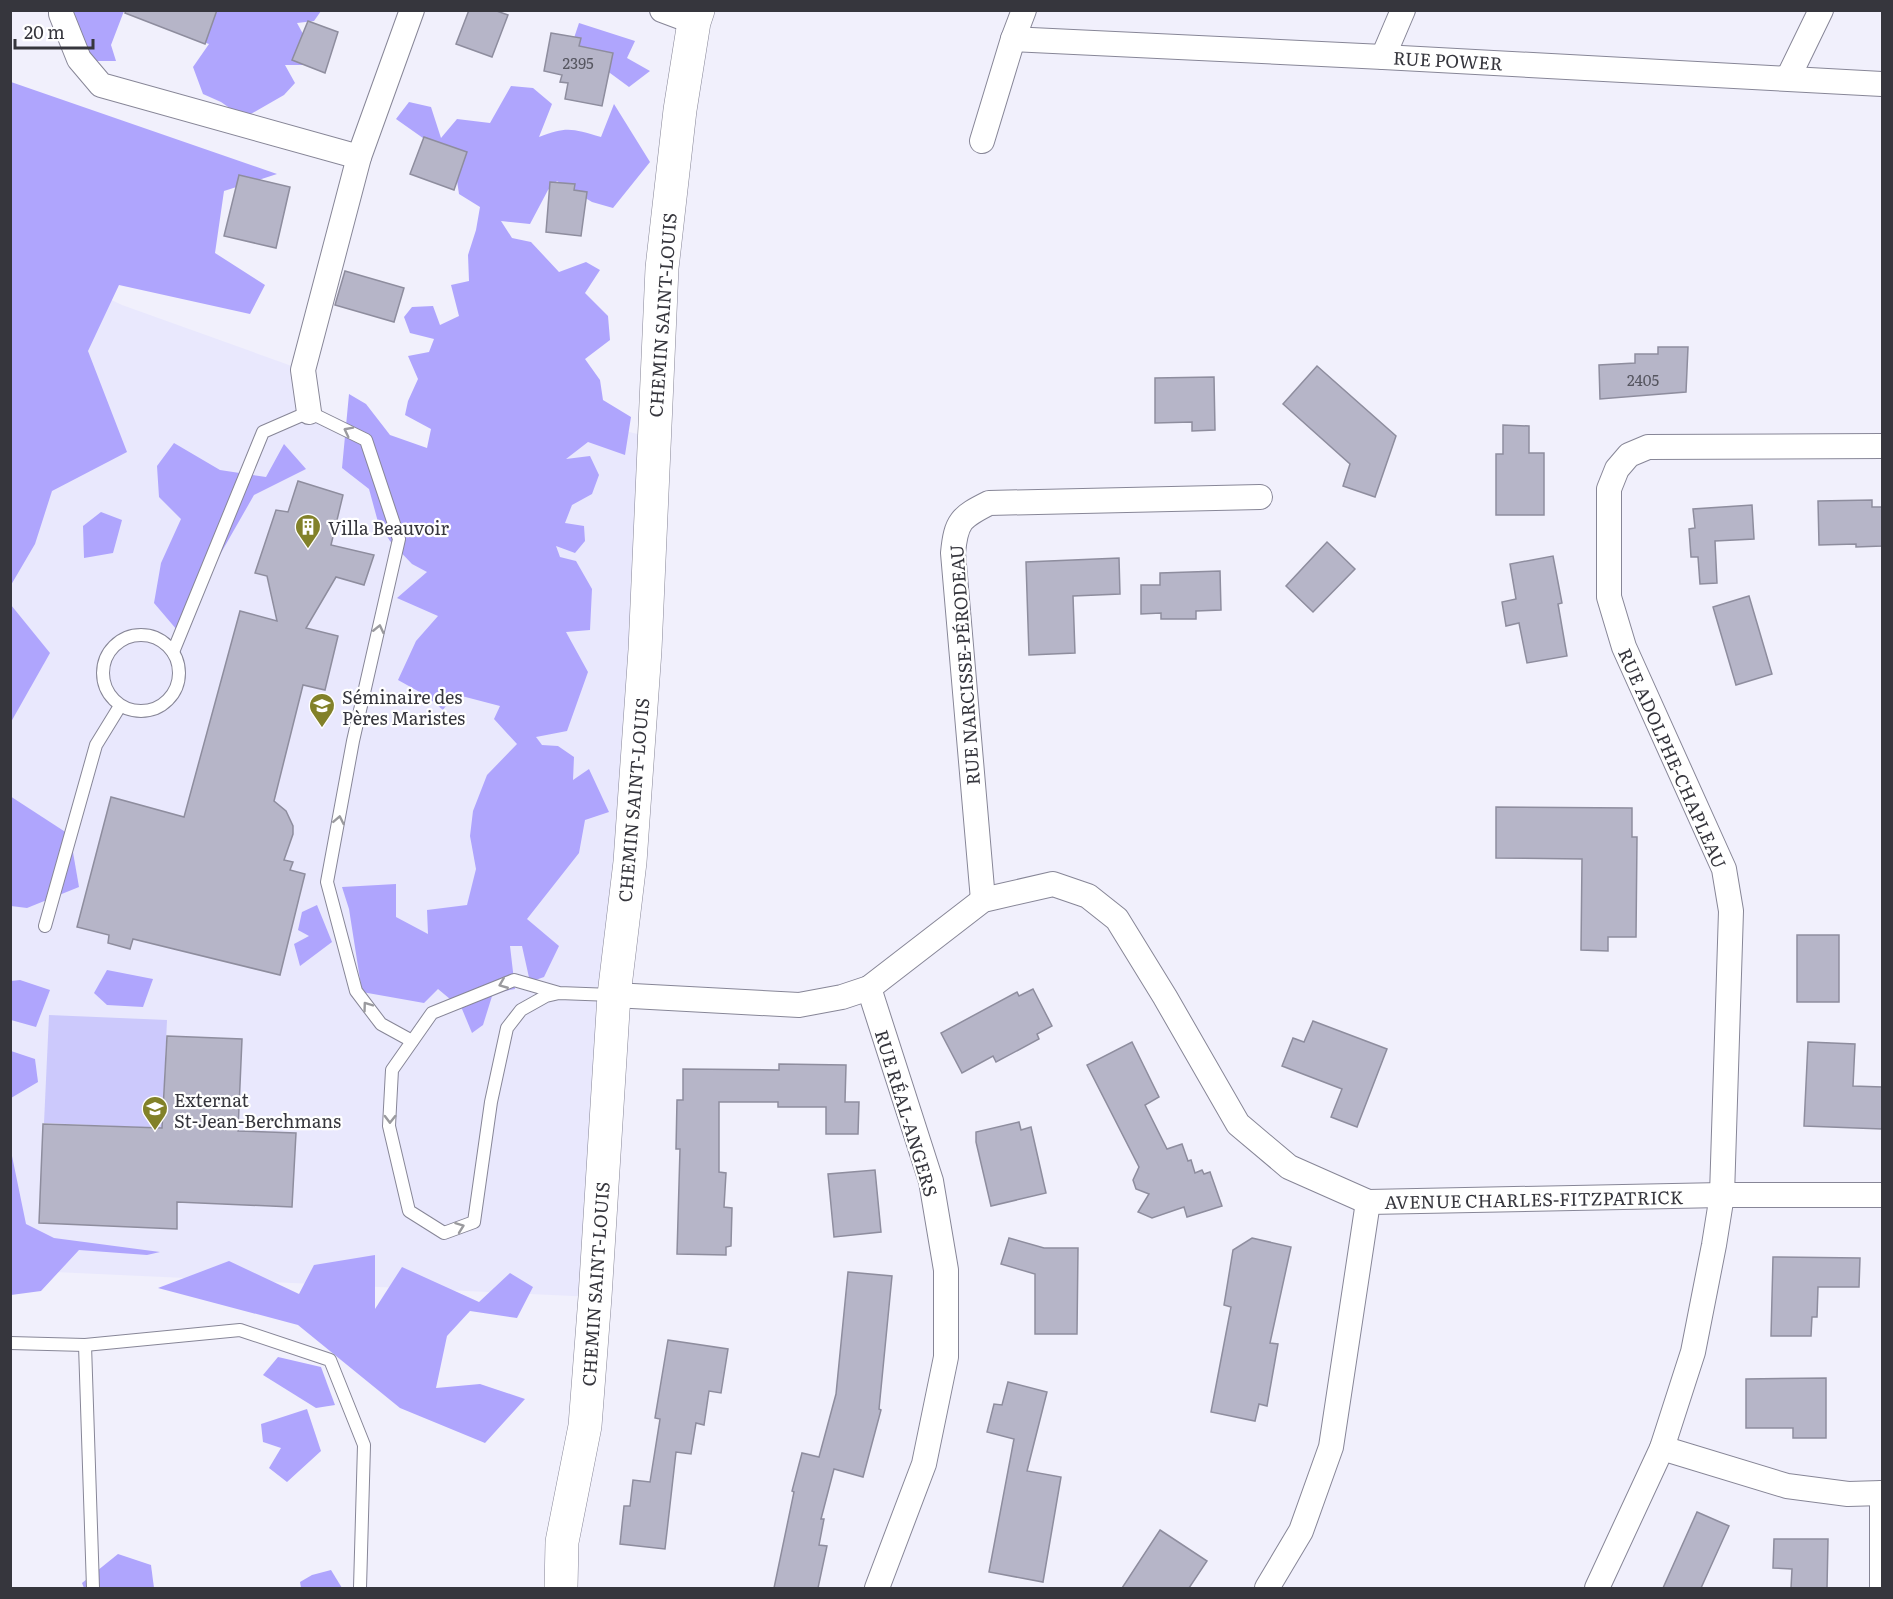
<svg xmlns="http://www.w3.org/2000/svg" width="1893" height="1599" viewBox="0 0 1893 1599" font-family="Literata,serif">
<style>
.built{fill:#e9e8fd}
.green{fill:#ccc9fc}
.forest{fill:#afa5fd}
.building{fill:#b6b5c8;stroke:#8e8d9e;stroke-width:1.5}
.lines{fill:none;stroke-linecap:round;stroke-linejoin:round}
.lane-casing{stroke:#878697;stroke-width:14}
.street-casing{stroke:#878697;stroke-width:26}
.secondary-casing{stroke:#878697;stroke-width:34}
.lane{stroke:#fff;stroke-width:12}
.street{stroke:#fff;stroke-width:24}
.secondary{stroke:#fff;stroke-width:33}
.oneway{stroke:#9a9a9e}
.labels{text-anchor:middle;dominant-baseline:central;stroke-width:4.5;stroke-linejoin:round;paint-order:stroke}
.number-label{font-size:15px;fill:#565660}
.street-label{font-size:18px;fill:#36363d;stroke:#fff}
.poi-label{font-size:18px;fill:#36363d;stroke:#fff;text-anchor:start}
</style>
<rect width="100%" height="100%" fill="#f1f0fc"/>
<path class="built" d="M74,282l48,23 181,65 6,42 137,50 19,-68 190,44 -60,859 -584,-27 -1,-812z"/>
<path class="green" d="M49,1015l118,5 -5,108 -118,-5z"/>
<g class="forest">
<path d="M186,10l135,1 -7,10 -17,2 11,20 -4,22h-19l10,18 -11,12 -40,23 -23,-16 -18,-8 -10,-27 16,-23 -20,-7z"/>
<path d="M72,11h52l-13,34 5,16h-31z"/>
<path d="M579,23l56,18 -8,17 23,13 -21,16 -19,-14 -41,-20z"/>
<path d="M11,82l266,92 -53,17 -9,62 50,32 -15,29 -131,-29 -31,66 39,101 -75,39 -17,53 -24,41z"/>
<path d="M511,86l22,2 19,16 -13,33c28,-11 34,-8 62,0l13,-33 36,58 -37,46 -21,-6 -35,-21 -9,9 -18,34 -29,-3 11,17 19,4 28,30 27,-10 14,8 -15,23 23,23 2,24 -25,19 15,21 3,20 28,17 -6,38 -37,-13 -22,17 24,-3 9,19 -7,19 -20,11 -7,18 19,3 1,15 -10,12 -19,-7 4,11 16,4 16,28 -2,41 -24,2 22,40 -21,59 -31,6 6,8 16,1 16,11 -1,23 16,-11 20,43 -24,8 -6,33 -52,66 32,27 -15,31 -14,5 -8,-36h-12l5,43 -22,4 -10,32 -11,8 -10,-24 -24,-20 -14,14 -62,-11 -13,-83 -7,-22 54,-3v33l32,17 -1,-24 40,-5 9,-36 -6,-33 3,-25 14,-36 30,-31 -23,-25 6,-13 -46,-12 -11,16 -18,-15 -27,-15 18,-39 22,-25 -41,-18 30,-26 -15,-8 -22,-23 -12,-19 -9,-33 -27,-21 7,-74 17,10 24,31 37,13 4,-19 -26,-14 3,-14 10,-22 -10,-23 21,-4 5,-13 -24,-6 -6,-16 8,-10 21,-1 7,19 19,-9 -8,-31 18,-4 -1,-26 8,-25 4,-23 -21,-13 -3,-20 -26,-31 -34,-24 13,-17 22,5 10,31 16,-19 33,4z"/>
<path d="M174,443l46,27 46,7 18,-33 22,25 -52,26 -77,135 -23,-27 7,-40 20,-44 -22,-22 -2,-31z"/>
<path d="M101,512l21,8 -9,33 -29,5 -1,-32z"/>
<path d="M11,605l39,48 -39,69z"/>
<path d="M10,796l60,39 9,52 -52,21 -16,-2z"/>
<path d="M317,905l15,37 -32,24 -6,-22 15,-8 -11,-6 4,-18z"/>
<path d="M107,970l46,9 -10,28 -36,-2 -13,-12z"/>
<path d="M20,980l30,10 -14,37 -25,-7v-39z"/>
<path d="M11,1051l24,8 3,23 -27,16z"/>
<path d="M10,1156h2l14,68 28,14 106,14 -13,3 -68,-5 -38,41 -30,4z"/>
<path d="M375,1255v54l27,-42 77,35 31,-29 23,14 -16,31 -47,-7 -23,25 -11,52 44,-4 45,15 -40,44 -85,-35 -102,-83 -140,-37 71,-27 70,33 15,-29z"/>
<path d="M278,1357l43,10 14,38 -19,3 -53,-33z"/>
<path d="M307,1409l14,42 -34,31 -18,-14 12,-20 -18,-6 -2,-18z"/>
<path d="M118,1554l33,11 3,23h-70l-2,-5z"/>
<path d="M331,1570l11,18h-41l-1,-6 12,-7z"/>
</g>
<g class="building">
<path d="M126,10h91l-12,34 -80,-31z"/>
<path d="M469,10h25l14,5 -16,42 -36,-13z"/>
<path d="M308,21l30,11 -13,41 -33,-13z"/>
<path d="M551,33l30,5 -2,8 34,7 -11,53 -37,-7 3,-16 -8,-1 2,-7 -18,-4z"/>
<path d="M424,137l43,15 -13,38 -44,-16z"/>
<path d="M239,175l51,12 -14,61 -52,-12z"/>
<path d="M550,182l25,2 -1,6 13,2 -6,44 -35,-4z"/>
<path d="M345,271l59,17 -10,34 -59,-17z"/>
<path d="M1658,347h30l-2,45 -86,7 -1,-34 36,-2v-9h23z"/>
<path d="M1317,366l79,70 -21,61 -32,-11 7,-22 -67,-60z"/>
<path d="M1214,377l1,53 -23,1v-9l-37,1v-45z"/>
<path d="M1503,425l26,1v27h15v62h-48v-61h7z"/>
<path d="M298,481l45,14 -12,50 43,10 -10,30 -28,-8 -30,51 32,8 -13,54 -22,-5 -29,116 12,10 7,15v8l-9,26 9,2 -3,8 15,4 -25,101 -147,-36 -3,10 -22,-6 1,-8 -32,-8 34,-130 73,20 56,-206 37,10 -10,-45 -12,-3 21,-63 12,2z"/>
<path d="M1872,500v7h10v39l-26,1v-3l-37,1 -1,-44z"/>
<path d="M1752,505l2,34 -39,2 2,42 -17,1 -2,-27h-7l-2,-28 6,-1 -2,-19z"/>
<path d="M1327,542l28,27 -42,43 -27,-26z"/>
<path d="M1553,556l9,47 -4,1 9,52 -40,7 -8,-40 -13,3 -4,-24 14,-3 -6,-35z"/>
<path d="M1119,558l1,36 -47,2 2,57 -46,2 -3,-93z"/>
<path d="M1220,571l1,39 -25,1v8h-35v-6l-20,1v-29h19v-12z"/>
<path d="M1749,596l23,78 -36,11 -23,-78z"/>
<path d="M1496,807l136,1v29h5l-1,100h-28v14l-27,-1 1,-91 -86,-1z"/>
<rect x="1797" y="935" width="42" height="67"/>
<path d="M1033,989l19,37 -15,8 2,5 -43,23 -3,-6 -31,17 -21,-40 76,-41 2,4z"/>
<path d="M1313,1021l74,28 -30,78 -26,-10 11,-28 -60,-23 11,-28 11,4z"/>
<path d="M167,1036l75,3 -4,92 58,2 -4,74 -115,-5v27l-138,-6 4,-99 119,4z"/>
<path d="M1132,1042l27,55 -14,8 22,44 15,-5 6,17 3,-1 4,13 7,-3 2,4 6,-2 12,34 -35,11 -3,-10 -32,11 -14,-6 11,-18 -13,-5 -3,-9 6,-13 -52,-102z"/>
<path d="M1808,1042l47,2 -2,42 29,1v42l-78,-3z"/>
<path d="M779,1064l67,1 -1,37h14l-1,32h-32v-27h-48v-5h-59v70l7,1 -2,34 8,1 -1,38 -5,1v8l-49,-1 3,-105h-4l1,-49h6v-31l96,1z"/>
<path d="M1019,1122l2,8 10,-3 15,66 -55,13 -15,-64v-10z"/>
<path d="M875,1170l6,62 -47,5 -6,-63z"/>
<path d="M1009,1238l35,10h34l-1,86h-42v-60l-34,-10z"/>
<path d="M1252,1238l39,9 -21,96 8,1 -11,62 -8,-2 -4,17 -44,-9 20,-105 -7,-2 9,-55z"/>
<path d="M1773,1257l87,1 -1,29h-41l-1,30h-5l-1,19h-40z"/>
<path d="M848,1272l44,4 -13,133 2,1 -18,67 -29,-8 -13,50h3l-5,26 8,1 -9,42h-44l20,-96 -2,-1 10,-38 17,4 17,-63z"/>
<path d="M668,1340l60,9 -7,44 -12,-2 -5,34 -8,-2 -5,31 -15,-2 -11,97 -45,-5 4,-38h6l3,-26 17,2 10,-63 -5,-1z"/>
<path d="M1826,1378v60h-33v-10h-47v-49z"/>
<path d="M1008,1382l39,10 -20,79 34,6 -18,105 -54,-10 25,-133 -27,-7 7,-28 8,1z"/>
<path d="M1697,1512l32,14 -28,62h-38z"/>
<path d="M1160,1530l47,31 -18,27h-67z"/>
<path d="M1774,1539h54l-1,49h-36l1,-19 -19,-1z"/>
</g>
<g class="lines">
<defs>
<g id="lane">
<circle cx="141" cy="673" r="38"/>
<path d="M173,652l90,-220 46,-20 57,28 33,99 -46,202 -26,141 29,109 25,33 31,17"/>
<path d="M45,926l51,-181 24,-39"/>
<path d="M559,993l-13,3 -25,14 -14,18 -16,74 -17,120 -30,11 -35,-22 -20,-85 3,-56 40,-57 82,-33 45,13 53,2"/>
<path d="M10,1343l75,2 155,-15 90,30 34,85 -4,143"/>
<path d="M85,1345l8,243"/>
</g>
<g id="street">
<path d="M61,10v4l18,45 22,26 258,72"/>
<path d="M662,10l32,12"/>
<path d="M1013,39l370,18 499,27"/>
<path d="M1383,57l20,-47"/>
<path d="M1788,78l33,-68"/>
<path d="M982,141l31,-102 11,-29"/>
<path d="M309,412l-6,-42 56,-213 53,-147"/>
<path d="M983,900l-30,-347c3,-32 8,-36 36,-50l271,-6"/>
<path d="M869,988l62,193 15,89v87l-22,107 -47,124"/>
<path d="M614,995l185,10 43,-8 27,-9 114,-88 70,-16 35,12 29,23 48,78 73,127 51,43 79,35 354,-7h160"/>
<path d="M1662,1448l125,38 61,8 34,-1"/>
<path d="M1882,1493v95"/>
<path d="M1267,1588l34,-57 30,-84 37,-245"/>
<path d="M1597,1588l65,-140 31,-96 21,-107 8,-50 9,-284 -7,-42 -100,-222 -15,-50v-108l8,-20 12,-14 19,-8 234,-1"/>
</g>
<path id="secondary" d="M561,1588l1,-46 23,-116 10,-129 19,-302 16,-133 15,-212 17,-382 18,-158 14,-88 4,-12"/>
</defs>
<use href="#lane" class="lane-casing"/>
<use href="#street" class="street-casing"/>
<use href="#secondary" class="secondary-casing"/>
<use href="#lane" class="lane"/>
<use href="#street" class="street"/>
<use href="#secondary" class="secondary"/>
</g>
<defs><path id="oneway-chevron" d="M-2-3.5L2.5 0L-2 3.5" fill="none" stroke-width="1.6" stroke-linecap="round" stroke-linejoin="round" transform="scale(1.5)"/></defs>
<g class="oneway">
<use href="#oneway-chevron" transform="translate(348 431) rotate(-153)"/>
<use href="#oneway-chevron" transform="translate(379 629) rotate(-77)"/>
<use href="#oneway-chevron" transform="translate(339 820) rotate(-79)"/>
<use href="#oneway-chevron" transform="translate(503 984) rotate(158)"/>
<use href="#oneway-chevron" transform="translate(367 1006) rotate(-126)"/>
<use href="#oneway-chevron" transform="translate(390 1119) rotate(91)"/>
<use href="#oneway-chevron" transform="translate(460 1227) rotate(-20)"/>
</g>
<defs>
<symbol id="building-pin" viewBox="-11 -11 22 30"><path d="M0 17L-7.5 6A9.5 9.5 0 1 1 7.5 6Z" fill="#828129" stroke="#fff"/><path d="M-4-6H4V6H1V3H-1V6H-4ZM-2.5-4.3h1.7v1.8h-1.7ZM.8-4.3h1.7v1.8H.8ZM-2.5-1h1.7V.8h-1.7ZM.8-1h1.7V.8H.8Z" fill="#fff"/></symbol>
<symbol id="school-pin" viewBox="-11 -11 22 30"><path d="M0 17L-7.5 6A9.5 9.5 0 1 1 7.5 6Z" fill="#828129" stroke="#fff"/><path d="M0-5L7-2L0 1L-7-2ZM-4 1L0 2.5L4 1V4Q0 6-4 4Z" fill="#fff"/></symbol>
</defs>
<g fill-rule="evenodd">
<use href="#building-pin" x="293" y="512" width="30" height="40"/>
<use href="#school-pin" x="307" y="691" width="30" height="40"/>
<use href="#school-pin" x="140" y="1094" width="30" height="40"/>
</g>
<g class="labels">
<g class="number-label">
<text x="578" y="62">2395</text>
<text x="1643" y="379">2405</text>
</g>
<g class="street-label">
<text transform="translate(1448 60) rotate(3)">RUE POWER</text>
<text transform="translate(662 315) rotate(-86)">CHEMIN SAINT-LOUIS</text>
<text transform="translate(964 665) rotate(-94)">RUE NARCISSE-PÉRODEAU</text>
<text transform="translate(1673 758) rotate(66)">RUE ADOLPHE-CHAPLEAU</text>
<text transform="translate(633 800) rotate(-85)">CHEMIN SAINT-LOUIS</text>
<text transform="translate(907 1113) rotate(73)">RUE RÉAL-ANGERS</text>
<text transform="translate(1534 1199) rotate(-1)">AVENUE CHARLES-FITZPATRICK</text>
<text transform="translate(595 1284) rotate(-86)">CHEMIN SAINT-LOUIS</text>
</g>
<g class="poi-label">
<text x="328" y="527">Villa Beauvoir</text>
<text x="342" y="696">Séminaire des<tspan x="342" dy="21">Pères Maristes</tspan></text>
<text x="174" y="1099">Externat<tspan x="174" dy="21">St-Jean-Berchmans</tspan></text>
</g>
</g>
<rect width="1893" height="1599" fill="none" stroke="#36363d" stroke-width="24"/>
<path d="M15 39v9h78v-9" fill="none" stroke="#36363d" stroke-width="3"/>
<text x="24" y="39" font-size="18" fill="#36363d" stroke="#ffffff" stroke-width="4.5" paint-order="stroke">20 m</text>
</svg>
